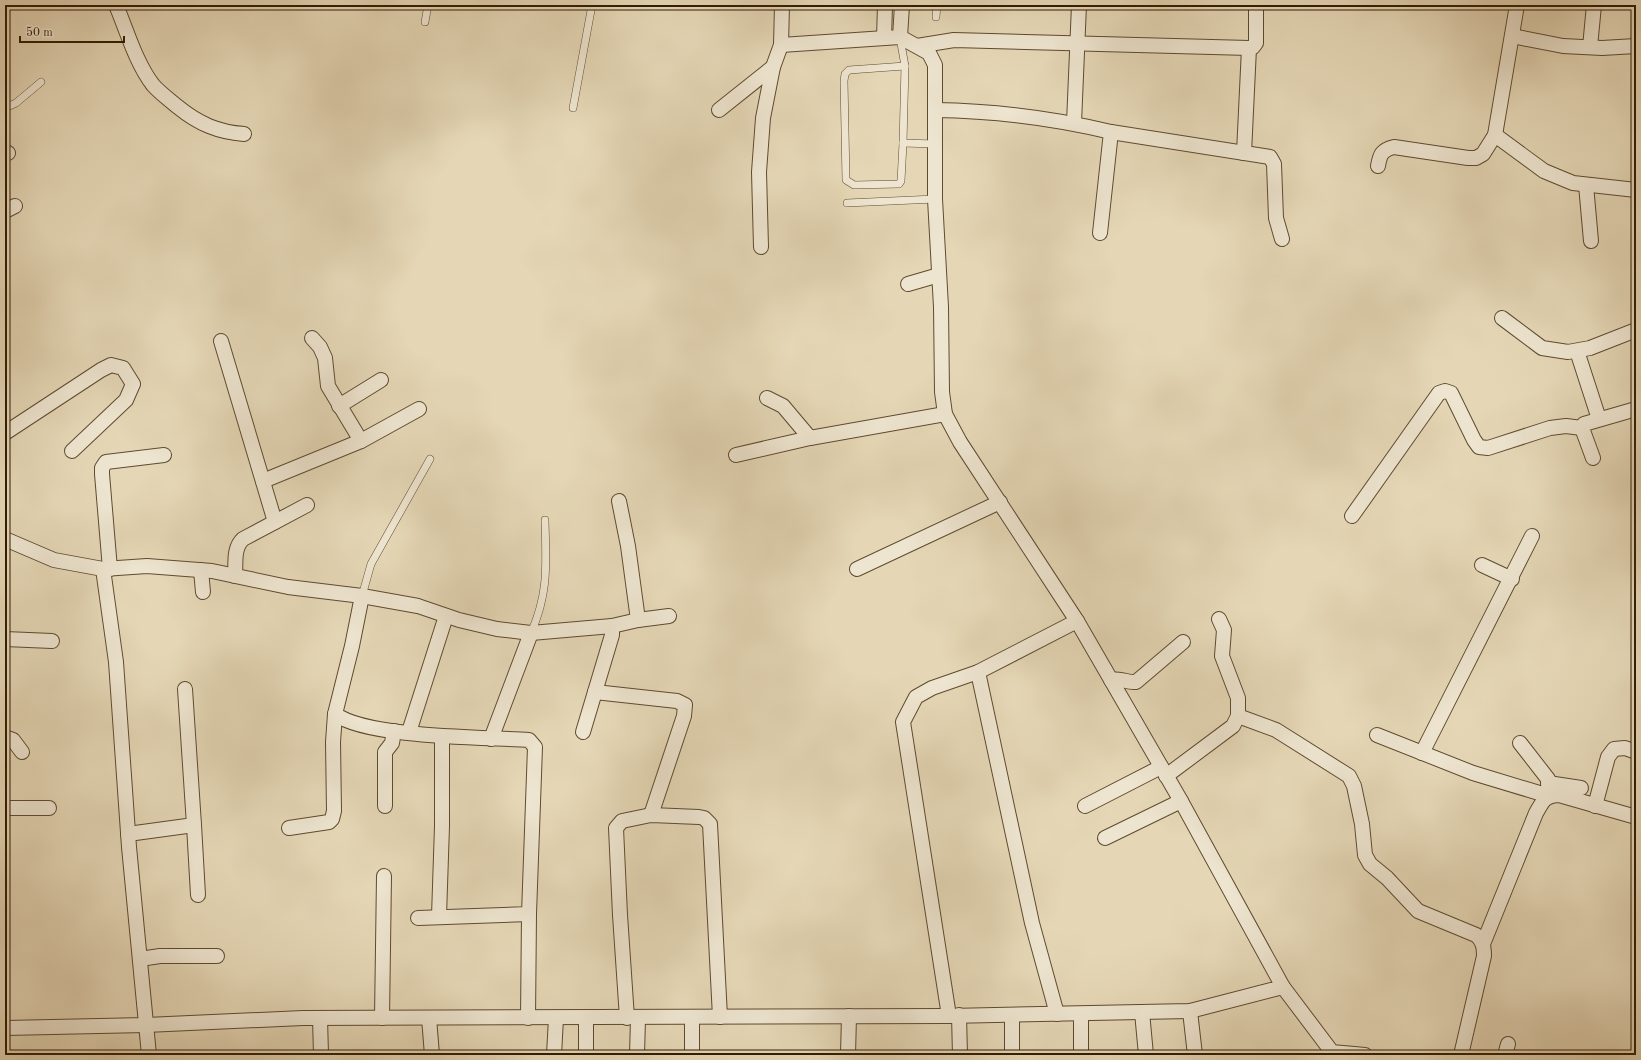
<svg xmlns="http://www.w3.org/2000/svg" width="1641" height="1060" viewBox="0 0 1641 1060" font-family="'Old Standard TT',serif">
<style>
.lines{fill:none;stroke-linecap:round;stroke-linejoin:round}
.service-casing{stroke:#5e4b30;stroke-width:8}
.minor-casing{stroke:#5e4b30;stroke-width:16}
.service{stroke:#eee5d0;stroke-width:7}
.minor{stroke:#eee5d0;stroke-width:14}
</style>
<rect width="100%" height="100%" fill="#e5d7b6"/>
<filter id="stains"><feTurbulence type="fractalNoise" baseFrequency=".005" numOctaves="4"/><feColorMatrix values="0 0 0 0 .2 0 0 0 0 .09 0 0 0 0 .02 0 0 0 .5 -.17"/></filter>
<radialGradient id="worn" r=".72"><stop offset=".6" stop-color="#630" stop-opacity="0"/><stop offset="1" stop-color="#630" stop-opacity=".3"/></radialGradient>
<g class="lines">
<defs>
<g id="service">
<path d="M936,17l1,-12"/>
<path d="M425,22l3,-17"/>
<path d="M900,38l5,28 -2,77 32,1"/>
<path d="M5,108l11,-5 25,-21"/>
<path d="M573,108l19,-103"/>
<path d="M903,143l-2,38 -2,3 -45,1 -8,-5 -2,-99 1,-7 4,-4 56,-4"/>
<path d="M847,203l88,-4"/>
<path d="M362,596l9,-32 59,-105"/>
<path d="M531,633c18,-41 15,-69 14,-113"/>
</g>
<g id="minor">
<path d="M116,5c11,26 20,58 37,80 8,9 17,15 25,22 21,17 40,25 66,27"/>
<path d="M1512,36l51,10 39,2 34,-2"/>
<path d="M900,37l29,16 6,12v134l6,108 1,85 3,22 15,28 117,179 104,180 102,186 49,65 33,3"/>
<path d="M884,38l1,-33"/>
<path d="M781,45l119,-8 2,-32"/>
<path d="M917,46l37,-6 295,8 4,-1 3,-4v-38"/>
<path d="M1590,47l4,-42"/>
<path d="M719,110l54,-43 8,-22 1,-40"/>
<path d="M935,110c60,1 118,8 176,22l-11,101"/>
<path d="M1074,123l5,-118"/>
<path d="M1111,132l159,25 4,7 2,54 6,21"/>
<path d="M1495,135l49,36 29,12 63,7"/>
<path d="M1244,153l5,-105"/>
<path d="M5,154l3,-1"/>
<path d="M1378,166c2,-12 4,-16 16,-19l74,11h8l7,-4 12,-19 22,-130"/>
<path d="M1586,185l5,56"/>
<path d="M5,211l10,-5"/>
<path d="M761,247l-2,-75 4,-54 10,-51"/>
<path d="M908,284l31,-9"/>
<path d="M1502,318l40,30 26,4 22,-4 46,-18"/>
<path d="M312,338l8,9 5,11 3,28 33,55"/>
<path d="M221,341l54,181"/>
<path d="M1577,351l22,68"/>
<path d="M767,398l16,8 27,32 135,-24"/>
<path d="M339,406l42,-26"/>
<path d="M5,433l96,-63 10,-5 12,3 10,16 -7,16 -54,51"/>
<path d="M736,455l74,-17"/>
<path d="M1593,458l-11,-30 2,-4 52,-15"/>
<path d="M263,481l98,-40 58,-32"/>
<path d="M619,501l9,45 10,74"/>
<path d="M1352,516l87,-123 6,-2 6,2 23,47 5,7 9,1 62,-20 16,-2 16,2"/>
<path d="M5,539l49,21 49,9"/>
<path d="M1482,565l30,14"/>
<path d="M110,569l-8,-95v-6l4,-6 58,-7"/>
<path d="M857,569l143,-67"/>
<path d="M201,570l2,22"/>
<path d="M235,576c1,-12 -2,-28 8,-37l64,-34"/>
<path d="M362,596l-10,50 -17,68c32,24 150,23 194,26l6,7 -6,167 -111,4"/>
<path d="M5,639l47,2"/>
<path d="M978,672l54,251 25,91"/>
<path d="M1111,680c13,-2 15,3 25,2l47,-40"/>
<path d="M595,692l82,9 8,4 -1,11 -33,99"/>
<path d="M1238,716l38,14 73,46 5,10 8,38 3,31 5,9 17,14 31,33 58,24c7,6 8,12 8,21l-23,99"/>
<path d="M409,732l37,-116"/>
<path d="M583,732l29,-97v-9"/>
<path d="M1377,735l96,38 76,23 -1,-17 -28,-36"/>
<path d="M5,737l8,3 9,12"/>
<path d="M491,739l40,-106"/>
<path d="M1422,753l110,-217"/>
<path d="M1166,776l67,-50 5,-10v-18l-16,-42 2,-26 -5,-11"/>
<path d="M1548,783l33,5"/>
<path d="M385,806v-54l7,-9 2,-12"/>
<path d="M1085,806l76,-39"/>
<path d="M1595,806l13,-49 6,-8 11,-1 11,4"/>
<path d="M5,808h44"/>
<path d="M194,825l4,70"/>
<path d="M289,828l40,-6 3,-3 2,-8 -1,-69 2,-28"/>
<path d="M128,834l66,-9 -9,-136"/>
<path d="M1105,838l76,-37"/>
<path d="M439,916l3,-90v-90"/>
<path d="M1483,944l53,-131c7,-12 8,-17 23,-18l77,22"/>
<path d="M140,959l20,-3h57"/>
<path d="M1190,1011l5,44"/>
<path d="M1142,1012l4,43"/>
<path d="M1081,1014v41"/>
<path d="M959,1015l1,40"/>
<path d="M949,1016l-46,-294 13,-25 16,-9 46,-16 99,-51"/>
<path d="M320,1018l1,37"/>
<path d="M382,1018l2,-142"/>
<path d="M429,1018l3,37"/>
<path d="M528,1018l1,-104"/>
<path d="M586,1018v37"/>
<path d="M627,1018l-7,-103 -4,-87 6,-7 29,-6 48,2 5,1 6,6 10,193"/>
<path d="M5,1028l141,-3 157,-7 646,-2 241,-5 93,-24"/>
<path d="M149,1055l-20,-208 -13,-185 -13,-93 44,-3 65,5 76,16 74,9 56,10 41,14 38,9 34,4 81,-7 26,-6 31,-4"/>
<path d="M554,1055l2,-37"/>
<path d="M637,1055l1,-37"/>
<path d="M692,1055v-37"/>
<path d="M848,1055l1,-39"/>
<path d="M1012,1055v-40"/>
<path d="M1505,1055l3,-11"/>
</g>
</defs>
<use href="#service" class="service-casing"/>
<use href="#minor" class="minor-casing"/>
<use href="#service" class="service"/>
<use href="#minor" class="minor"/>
</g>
<rect width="1641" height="1060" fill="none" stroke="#e5d7b6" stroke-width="20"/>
<rect x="6" y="6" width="1629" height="1048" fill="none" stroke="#311c04" stroke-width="2"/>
<rect x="10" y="10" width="1621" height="1040" fill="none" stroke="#311c04"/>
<path d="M20 36v6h104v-6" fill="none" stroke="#311c04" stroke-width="2"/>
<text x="26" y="36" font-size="12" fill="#311c04" stroke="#eee5d0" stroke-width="3" paint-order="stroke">50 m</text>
<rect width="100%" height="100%" filter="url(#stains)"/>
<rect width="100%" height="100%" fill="url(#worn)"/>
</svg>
